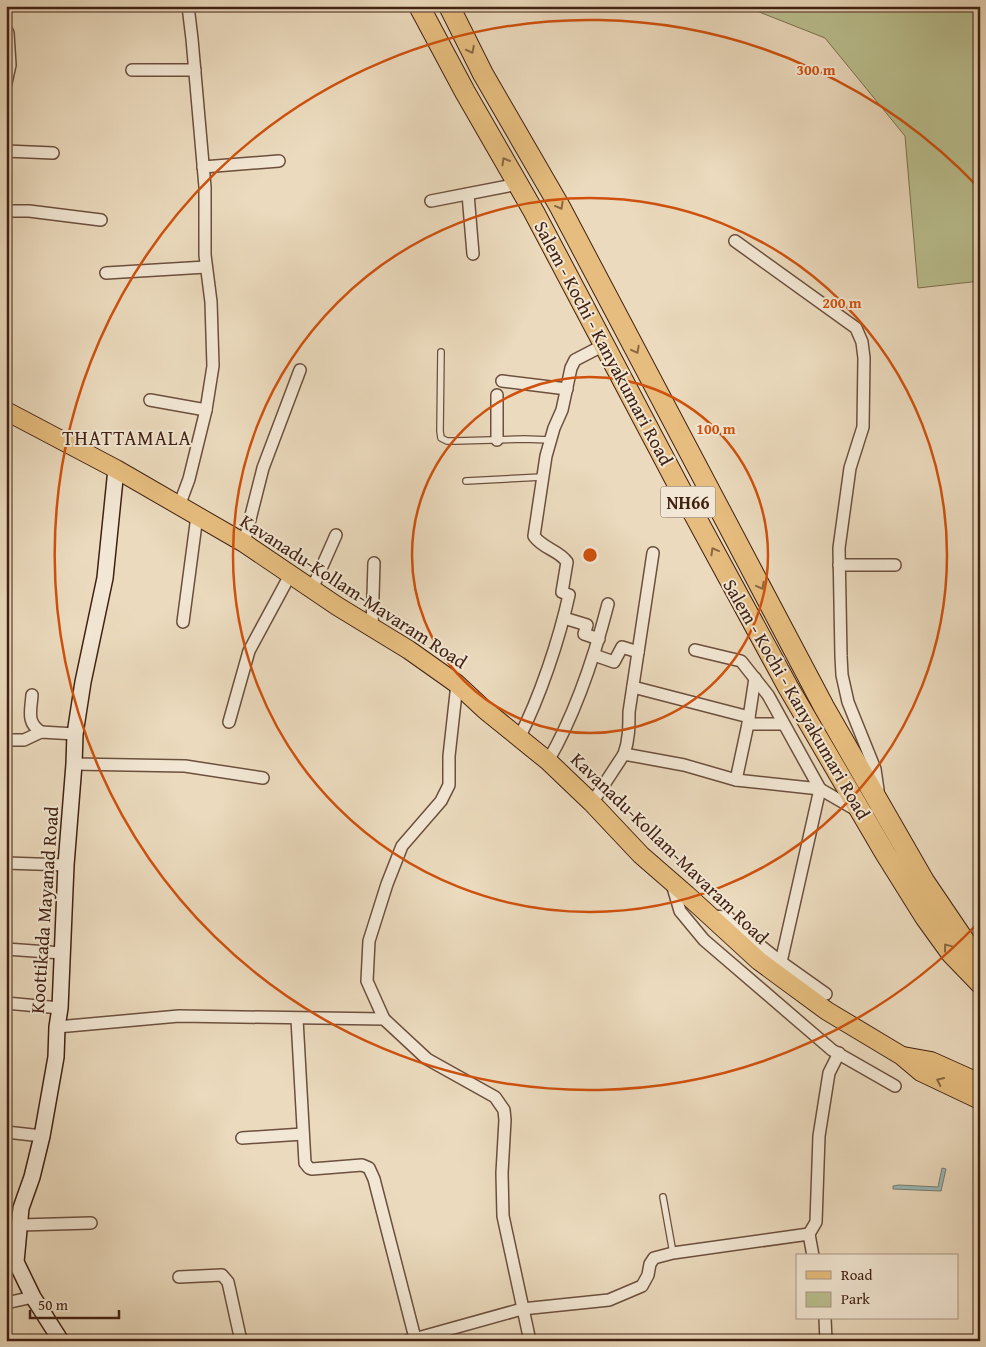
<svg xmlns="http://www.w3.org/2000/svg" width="986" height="1347" viewBox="0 0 986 1347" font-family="'Gentium Book Plus',serif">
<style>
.green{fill:#babf8f;stroke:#7e7050}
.water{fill:#99bab7;stroke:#767d75}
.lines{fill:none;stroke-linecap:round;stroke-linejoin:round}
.lane-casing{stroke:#6c4f3d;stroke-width:8}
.street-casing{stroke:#6c4f3d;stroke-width:14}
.secondary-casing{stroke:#412112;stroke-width:18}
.primary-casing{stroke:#412112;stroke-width:20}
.highway-casing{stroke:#412112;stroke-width:22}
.lane{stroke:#f2e7d4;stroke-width:5.5}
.street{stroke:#f2e7d4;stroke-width:11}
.secondary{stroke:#f2e7d4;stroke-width:15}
.primary{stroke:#e6bd7e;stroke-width:18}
.highway{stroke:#e6bd7e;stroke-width:20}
.oneway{stroke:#8b6743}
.ring{fill:none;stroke:#cf510d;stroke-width:2.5}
.labels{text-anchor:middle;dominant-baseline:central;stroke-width:4;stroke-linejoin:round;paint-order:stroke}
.shield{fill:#f2e7d4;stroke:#765c4c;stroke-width:1}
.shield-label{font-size:18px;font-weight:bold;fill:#412112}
.street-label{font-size:19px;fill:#412112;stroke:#f2e7d4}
.neighbourhood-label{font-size:20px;letter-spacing:1px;fill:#412112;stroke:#f2e7d4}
.centre{fill:#cf510d;stroke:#f2e7d4;stroke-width:2.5}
.ring-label{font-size:15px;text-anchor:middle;font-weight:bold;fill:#cf510d;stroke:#f2e7d4;stroke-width:4;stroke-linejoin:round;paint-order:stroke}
</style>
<rect width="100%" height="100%" fill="#ebdabd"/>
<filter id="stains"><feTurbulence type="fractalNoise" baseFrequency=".004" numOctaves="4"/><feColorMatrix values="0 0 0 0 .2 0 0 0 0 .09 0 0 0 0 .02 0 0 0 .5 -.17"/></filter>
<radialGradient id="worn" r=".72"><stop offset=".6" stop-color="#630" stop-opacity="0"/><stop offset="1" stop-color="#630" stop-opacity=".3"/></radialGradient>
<path class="green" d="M744,6h236v106l-4,6 4,4v159l-62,7 -13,-152 -80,-98z"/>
<path class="water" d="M942,1168l4,1 -5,22 -48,-2v-3l6,-1 39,2z"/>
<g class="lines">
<defs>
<g id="lane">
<path d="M441,352l-1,79 1,7 6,3h8l69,-2 27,1"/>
<path d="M466,481l76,-4"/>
<path d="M663,1197l10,56"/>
</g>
<g id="street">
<path d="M6,30l2,3 2,32 -4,18"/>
<path d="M132,70h63"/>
<path d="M6,151l47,2"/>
<path d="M203,167l76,-6"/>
<path d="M468,194l5,60"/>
<path d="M431,201l87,-17"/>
<path d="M6,211h23l72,9"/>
<path d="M735,241l121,87 6,14 2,16 -1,69 -13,41 -11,80 2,108 1,19 6,27 27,67 3,21"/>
<path d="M106,273l100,-6"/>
<path d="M502,381l65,8"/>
<path d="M497,395v45"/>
<path d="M150,400l56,10"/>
<path d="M179,506l10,-27 17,-69 7,-44 -2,-64 -6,-47v-68l-13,-148 -4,-33"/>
<path d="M244,543l19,-75 37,-98"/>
<path d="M839,565h56"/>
<path d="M312,589l24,-54"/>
<path d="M564,618l23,7 -3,9 15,5"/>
<path d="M183,622l14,-106"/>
<path d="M372,628l2,-65"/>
<path d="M695,650l46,11 27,34 52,94 -39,173 -38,-30 -15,-15 -18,-1"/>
<path d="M594,655l20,7 8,-15 16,5"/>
<path d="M633,687l116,30"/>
<path d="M32,695c-1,16 -6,27 9,37"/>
<path d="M229,722l20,-71 41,-76"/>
<path d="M748,724h35"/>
<path d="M519,738c21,-41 40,-98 50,-143l-7,-3 5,-30c-8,-12 -24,-13 -33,-26l12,-80 8,-28 8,-18 9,-42 4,-8 29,-15"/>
<path d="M6,740h18l17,-8 34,2"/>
<path d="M624,754l60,11 52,15 84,9 38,22"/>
<path d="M548,761c28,-48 46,-103 60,-157"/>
<path d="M74,764l111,2 78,12"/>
<path d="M736,780l12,-56 7,-46"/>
<path d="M592,803l32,-49c5,-14 5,-27 5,-42l24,-159"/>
<path d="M6,863l60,2"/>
<path d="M672,884l8,27 24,29 128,110 63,36"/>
<path d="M6,949l56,4"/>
<path d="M781,962l45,32"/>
<path d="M6,1003l54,5"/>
<path d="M297,1019l8,144 4,5 3,1 50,-4 7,3 5,11 41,159"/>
<path d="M384,1019l-17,-38 2,-40 18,-57 15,-38 39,-45 8,-16v-29l8,-72"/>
<path d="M57,1027l122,-11 205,3 43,40 68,38 9,13 1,10 -3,53 1,43 27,125"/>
<path d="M6,1132l36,4"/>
<path d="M242,1138l61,-4"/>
<path d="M20,1225l71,-2"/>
<path d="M813,1256l-4,-22 7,-12 3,-86 10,-63 10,-20"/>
<path d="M179,1277l43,-2 6,7 13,59"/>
<path d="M6,1303l27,-6"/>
<path d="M825,1318l1,23"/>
<path d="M407,1341l115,-32 87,-9 33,-14 6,-11 2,-11 4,-6 19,-5 136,-19"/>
</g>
<path id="secondary" d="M61,1341l-28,-44 -17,-35 5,-54 11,-31 10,-41 14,-79 1,-30 3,-19 6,-143 8,-101 1,-30 8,-52 22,-104 11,-109"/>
<g id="primary">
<path d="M6,411l110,58 128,74 93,63 72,44 48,34 28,26 63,51 44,42 49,52 46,40 72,66 68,50 75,45 19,16 59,28"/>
<path d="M903,1056l28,5 49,22"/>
</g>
<g id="highway">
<path d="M419,6l46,86 69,120 142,269 112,206 97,166 40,64 26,36 29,30"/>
<path d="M449,6l34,68 77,133 264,500 100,174 46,68 10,11"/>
</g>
</defs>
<use href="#lane" class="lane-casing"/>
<use href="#street" class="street-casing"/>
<use href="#secondary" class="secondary-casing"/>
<use href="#primary" class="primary-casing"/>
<use href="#highway" class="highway-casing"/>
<use href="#lane" class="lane"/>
<use href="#street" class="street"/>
<use href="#secondary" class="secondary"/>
<use href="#primary" class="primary"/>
<use href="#highway" class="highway"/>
</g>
<defs><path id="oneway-chevron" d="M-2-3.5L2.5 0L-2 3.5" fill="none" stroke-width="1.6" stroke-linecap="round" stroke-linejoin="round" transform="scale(1.25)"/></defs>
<g class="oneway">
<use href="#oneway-chevron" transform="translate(471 50) rotate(63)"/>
<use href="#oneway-chevron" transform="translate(505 161) rotate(-120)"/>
<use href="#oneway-chevron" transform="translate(560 206) rotate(61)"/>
<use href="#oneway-chevron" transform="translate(636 350) rotate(62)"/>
<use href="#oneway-chevron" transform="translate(714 551) rotate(-119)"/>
<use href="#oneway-chevron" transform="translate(761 586) rotate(62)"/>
<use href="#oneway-chevron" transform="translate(947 947) rotate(-127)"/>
<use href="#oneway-chevron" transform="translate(940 1081) rotate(-155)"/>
</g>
<g class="ring">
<circle cx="590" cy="555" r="178"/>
<circle cx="590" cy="555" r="357"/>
<path d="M978 923A535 535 0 1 1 978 187"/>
</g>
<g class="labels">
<rect class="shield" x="660.5" y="486.5" width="55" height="31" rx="4"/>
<g class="shield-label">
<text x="688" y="502">NH66</text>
</g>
<g class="street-label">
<text transform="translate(604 343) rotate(62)">Salem - Kochi - Kanyakumari Road</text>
<text transform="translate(354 591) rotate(33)">Kavanadu-Kollam-Mavaram Road</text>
<text transform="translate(797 699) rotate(60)">Salem - Kochi - Kanyakumari Road</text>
<text transform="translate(670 848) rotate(44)">Kavanadu-Kollam-Mavaram Road</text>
<text transform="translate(44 910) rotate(-86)">Koottikada Mayanad Road</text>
</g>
<g class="neighbourhood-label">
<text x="127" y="437">THATTAMALA</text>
</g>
</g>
<circle cx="590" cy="555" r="8" class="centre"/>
<g class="ring-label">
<text x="816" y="75">300 m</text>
<text x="842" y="308">200 m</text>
<text x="716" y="434">100 m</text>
</g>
<rect width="986" height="1347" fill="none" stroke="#ebdabd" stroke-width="25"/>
<rect x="8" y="8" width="971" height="1332" fill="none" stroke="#412112" stroke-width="2.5"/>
<rect x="12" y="12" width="961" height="1322" fill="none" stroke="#412112"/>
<rect x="796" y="1254" width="162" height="65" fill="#f2e7d4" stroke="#ab9886"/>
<rect x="806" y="1271" width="25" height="8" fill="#e6bd7e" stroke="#ab9886"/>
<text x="841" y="1280" font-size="15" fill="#412112">Road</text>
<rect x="806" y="1292" width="25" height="15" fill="#babf8f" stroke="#ab9886"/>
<text x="841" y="1304" font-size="15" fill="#412112">Park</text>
<path d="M30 1310v8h89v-8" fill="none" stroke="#412112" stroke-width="2.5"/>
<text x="38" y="1310" font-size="15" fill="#412112" stroke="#f2e7d4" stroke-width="4" paint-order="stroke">50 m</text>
<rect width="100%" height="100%" filter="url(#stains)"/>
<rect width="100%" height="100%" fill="url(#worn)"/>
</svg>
